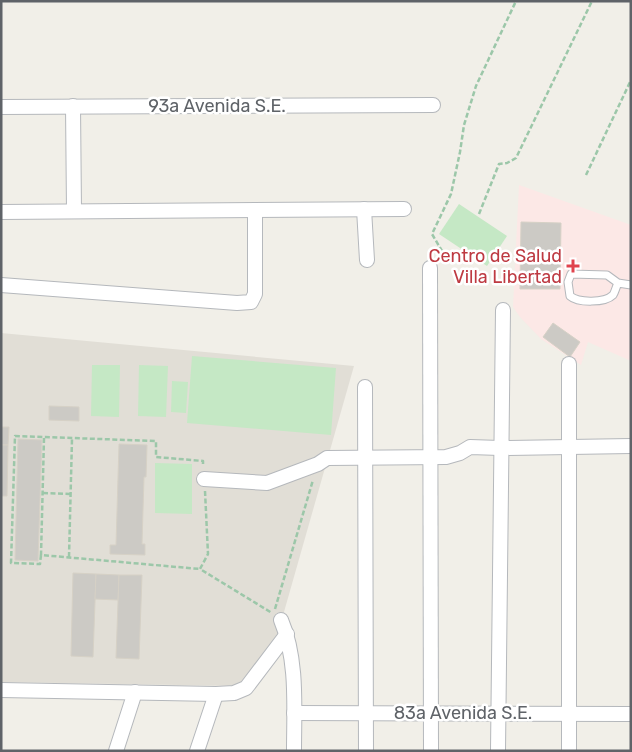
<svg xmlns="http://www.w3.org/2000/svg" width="632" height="752" viewBox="0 0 632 752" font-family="Rubik,sans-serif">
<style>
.education{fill:#e1ded6}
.medical{fill:#fce8e6}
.green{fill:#c5e8c5}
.building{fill:#cccac5;stroke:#d6d1c6}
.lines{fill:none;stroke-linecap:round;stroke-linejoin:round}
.lane-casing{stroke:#b5b8bc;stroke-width:9}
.street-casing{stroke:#b5b8bc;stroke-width:16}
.path{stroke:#9cc7a9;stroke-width:2.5;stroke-dasharray:5 2.5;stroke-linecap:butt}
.lane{stroke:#fff;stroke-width:7}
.street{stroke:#fff;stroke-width:14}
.health-dot{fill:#e0444e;stroke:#fff;stroke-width:2}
.labels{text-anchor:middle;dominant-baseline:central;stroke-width:5;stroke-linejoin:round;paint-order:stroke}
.street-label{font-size:18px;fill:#5f6368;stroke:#fff}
.health-label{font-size:18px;fill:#be3a42;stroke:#fff;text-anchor:end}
</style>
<rect width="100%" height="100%" fill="#f1efe8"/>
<path class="education" d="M1,333l353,33 -76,267 -7,12 -33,41 -237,-4z"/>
<path class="medical" d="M519,185l112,40v136l-43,-19 -7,23 -40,-26 -21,-22 -7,-10z"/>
<g class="green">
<path d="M459,204l48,32 -20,30 -48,-32z"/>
<path d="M192,356l144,12 -5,67 -144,-12z"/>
<path d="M92,365h28l-1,52 -28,-1z"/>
<path d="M139,365l29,1 -2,51 -28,-1z"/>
<path d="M172,381l16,1 -2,31 -15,-1z"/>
<path d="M155,463l37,1v50l-37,-1z"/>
</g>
<g class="building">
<path d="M521,222l40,1 -1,66h-40z"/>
<path d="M553,323l27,19 -10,15 -27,-20z"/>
<path d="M49,406l30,1v14l-30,-1z"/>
<path d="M1,427h8l-1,18h-7z"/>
<path d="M18,439l24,1 -4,121 -23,-1z"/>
<path d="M119,444l28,1 -1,32h-2l-2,67h3v11l-35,-1v-9h6z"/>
<path d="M1,445h7l-1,51h-6z"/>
<path d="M73,573l23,1 -3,83 -22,-1z"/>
<path d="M96,574l23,1 -1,25 -23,-1z"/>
<path d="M119,575h23l-3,84 -23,-1z"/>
</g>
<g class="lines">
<defs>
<path id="lane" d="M618,283c-2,4 -3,9 -5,12 -8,8 -35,8 -43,1l-2,-14 3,-8 36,1 11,8 13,2"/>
<g id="street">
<path d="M73,106l1,105"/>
<path d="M1,107l432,-2"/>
<path d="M364,209l3,51"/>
<path d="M1,212l403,-3"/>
<path d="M430,268l1,483"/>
<path d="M1,285l236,18 14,-1 4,-8v-84"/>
<path d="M569,364v387"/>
<path d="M365,387l1,364"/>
<path d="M204,479l63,4 51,-19 9,-6 119,-1 14,-4 10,-6 30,1 131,-2"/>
<path d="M281,620c17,40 13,88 13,131"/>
<path d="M1,690l215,4 18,-1 12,-5 41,-54"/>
<path d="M294,713l337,1"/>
<path d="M116,751l19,-59"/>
<path d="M197,751l19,-57"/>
<path d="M498,751l5,-441"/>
</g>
</defs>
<use href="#lane" class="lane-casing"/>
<use href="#street" class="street-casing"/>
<g class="path">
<path d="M586,175l45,-95"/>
<path d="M479,214l20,-50 8,-1 9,-5 76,-157"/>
<path d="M438,258l4,-7 -10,-17 19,-40 9,-42 4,-27 12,-39 40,-85"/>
<path d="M44,438l-3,117 159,14"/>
<path d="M205,491l3,63 -8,15 72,44"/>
<path d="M43,493l27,1"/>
<path d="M41,555l-1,9 -29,-1 4,-127 141,5v16l47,4v4"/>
<path d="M69,557l3,-118"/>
<path d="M275,609l38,-129"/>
</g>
<use href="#lane" class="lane"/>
<use href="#street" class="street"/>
</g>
<path class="health-dot" d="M570.5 258.5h5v5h5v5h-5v5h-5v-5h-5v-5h5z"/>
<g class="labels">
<g class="street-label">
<text x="217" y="106">93a Avenida S.E.</text>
<text x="463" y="713">83a Avenida S.E.</text>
</g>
<g class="health-label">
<text x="562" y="256">Centro de Salud<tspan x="562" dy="21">Villa Libertad</tspan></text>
</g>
</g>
<rect width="632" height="752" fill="none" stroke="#5f6368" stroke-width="5"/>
</svg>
